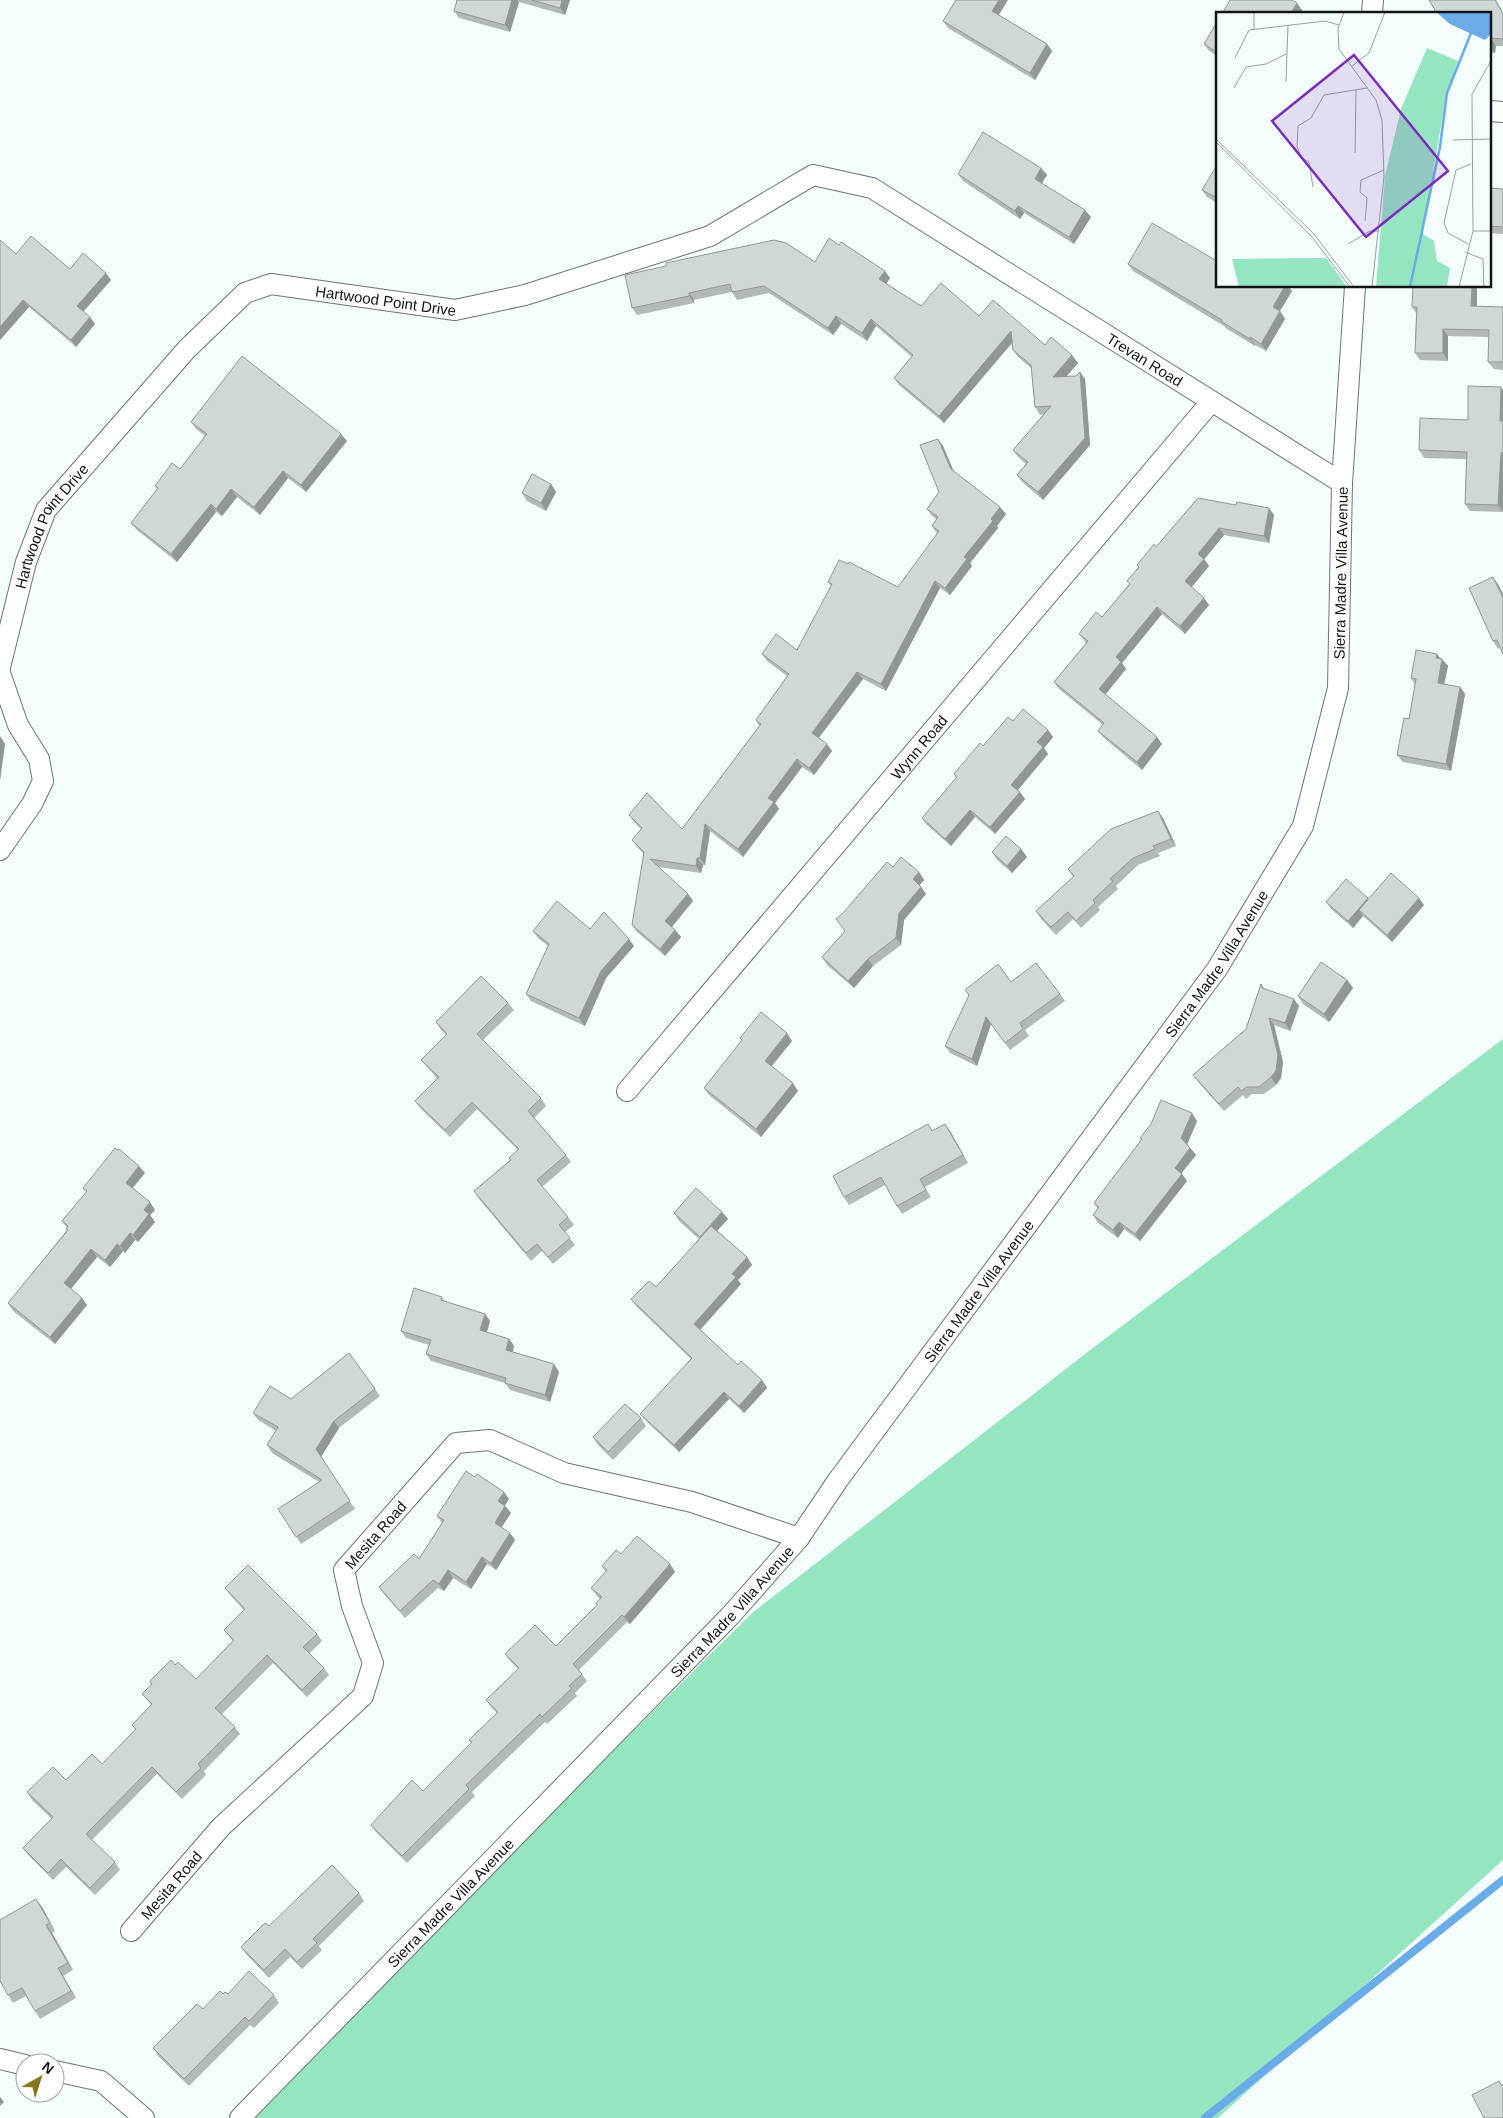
<svg xmlns="http://www.w3.org/2000/svg" width="1503" height="2118" viewBox="0 0 1503 2118" font-family="Arial,sans-serif">
<style>
.grass{fill:#94e5c0}
.lines{fill:none;stroke-linecap:round;stroke-linejoin:round}
.stream{stroke:#6babe7;stroke-width:8}
.street-casing{stroke:#6c7576;stroke-width:22}
.street{stroke:#fff;stroke-width:20}
.wall{fill:#b2bab9}
.shaded-wall{fill:#919796}
.building{fill:#cfd8d7;stroke:#919796}
.labels{text-anchor:middle;dominant-baseline:central;stroke-width:4;stroke-linejoin:round;paint-order:stroke}
.street-label{font-size:15px;fill:#111515;stroke:#fff}
.inset-river{fill:none;stroke:#6babe7;stroke-width:2.5}
.inset-road{fill:none;stroke:#99a0a1;stroke-width:1}
.view{fill:#7b2cbf;fill-opacity:0.15;stroke:#7b2cbf;stroke-width:2.5}
.inset-edge{fill:none;stroke:#111515;stroke-width:2.5}
</style>
<rect width="100%" height="100%" fill="#f4fdfe"/>
<path class="grass" d="M1503,1039v821l-285,258h-974l508,-505 342,-266z"/>
<g class="lines">
<path class="stream" d="M1205,2118l298,-238"/>
<defs>
<g id="street">
<path d="M1372,14l1,-14"/>
<path d="M1489,111l14,1"/>
<path id="s1" d="M0,667l26,-105 20,-52 141,-161 58,-56 26,-9 184,26 70,-15 185,-59 103,-61 59,13 470,295"/>
<path d="M0,673l18,52 21,34 4,22 -11,23 -32,46"/>
<path id="s2" d="M627,1091l584,-689"/>
<path id="s3" d="M131,1931l90,-104 142,-131 10,-33 -21,-57 -8,-36 112,-127 34,-3 74,33 128,29 107,36"/>
<path d="M0,2059l25,6"/>
<path d="M55,2071l46,10 43,37"/>
<path id="s4" d="M240,2118l490,-502 69,-78 39,-58 379,-511 86,-143 35,-138 4,-205 13,-197"/>
</g>
</defs>
<use href="#street" class="street-casing"/>
<use href="#street" class="street"/>
</g>
<g class="wall">
<path d="M457,0h113l-5,15 -46,-13 -9,30 -51,-14 -5,-7z"/>
<path d="M1496,0l7,12v34h-7l-1,7h-6v-39z"/>
<path d="M999,15l48,29 5,7 -17,29 -87,-52 -5,-7z"/>
<path d="M1217,22v34l-8,-5 -5,-7z"/>
<path d="M1217,165v38l-10,-6 -5,-7z"/>
<path d="M1041,168l6,7 -5,8 49,34 -17,27 -50,-31 -4,6 -57,-38 -5,-7z"/>
<path d="M1489,178l3,10 11,1v45l-14,-1z"/>
<path d="M16,254l95,26 -28,32 7,5 5,7 -19,23 -47,-40 -29,33z"/>
<path d="M815,262l75,16 -4,6 35,22 58,10 66,29 33,18 -13,14 11,-1 4,-4 5,7 5,66 -47,55 -21,-18 -5,-7 9,-11 -8,-7 -5,-7 31,-36 -4,1 -5,-8 -4,-39 -13,-11 -5,-7 -1,-7 -68,80 -45,-38 -5,-7 18,-21 -36,-31 -9,15 -26,-17 -8,11 -64,-42 -32,7 -5,-8 -38,8v3l-57,12 -5,-7 -7,-33z"/>
<path d="M1128,264l89,22 75,5 -12,20 5,8 -19,32 -11,-6v1l-28,-17 -3,-3 -91,-55z"/>
<path d="M1477,306l26,1v63l-9,-1 -6,-7 1,-25 -41,-1v25l-28,-1 -5,-7 1,-40 -4,-6z"/>
<path d="M1503,390v122l-33,-1 -5,-7 1,-45 -42,-1 -5,-8 49,-30z"/>
<path d="M191,422l156,19 -41,51 -18,-14 -28,37 -23,-18 -15,19 -6,-4 -39,50 -40,-32 -6,-7 26,-34 -2,-3 25,-17 25,-33 -9,-7z"/>
<path d="M943,446l11,26 52,42 -9,12 1,2 -28,35 2,3 -22,29 -10,-7 -54,103 -23,-12 -44,59 13,13 -18,24 -12,-8 -27,36 4,6 -36,48 -33,-26 -5,34h-2l-2,8 -43,-6 30,27 5,7 -21,26 3,3 6,7 -16,19 -28,-24 -5,-7 12,-71 -7,-7 -5,-7 9,-11 -7,-7 -5,-7 53,14 77,-103 -3,-6 31,-44 -20,-15 -5,-7 35,-4 34,-64 -3,-4 70,5 39,-53 -5,-8 4,-7 -4,-3 -5,-7 12,-17z"/>
<path d="M551,484l5,8 -10,19 -19,-10 -5,-8z"/>
<path d="M1198,498l76,17 -5,28 -45,-8 -20,24 5,7 -17,21 17,18 -24,29 -23,-20 -40,49 4,6 -21,26 57,49 -20,26 -38,-32 -6,-7 5,-6 -44,-36 -5,-7 32,-39 -7,-9 23,-17 27,-33 -2,-3 11,-13 -1,-3 19,-18z"/>
<path d="M1498,584l5,10v60l-3,-6 -2,1 -5,-8z"/>
<path d="M1440,658l8,8 -4,18 16,3 5,7 -14,77 -48,-9 -6,-7 12,-36 6,-34 -4,-7z"/>
<path d="M1013,721l35,9 5,7 -9,11 4,6 -30,36 7,9 -30,35 -20,-17 -24,29 -24,-21 -5,-7 34,-40 -2,-4 29,-28z"/>
<path d="M1158,811l5,7 13,28 -18,7 2,3 -22,9 -22,21 2,3 -20,18 2,3 -19,18 -8,-9 -17,16 -15,-16 -5,-8 37,-34 -5,-8z"/>
<path d="M1021,849l6,8 -15,16 -15,-13 -5,-8z"/>
<path d="M893,867l26,5 5,8 -5,5 7,9 -22,26 -3,25 -28,21 -19,22 -27,-23 -5,-8 23,-25 -1,-20z"/>
<path d="M1368,899l56,6 -32,37 -29,-26 -10,12 -22,-19 -5,-7z"/>
<path d="M590,929l44,17 -28,32 -21,48 -54,-25 -5,-7 22,-48 -10,-8 -5,-7z"/>
<path d="M1347,980l6,8 -24,34 -26,-18 -5,-8z"/>
<path d="M1011,982l49,12 5,7 -40,29 4,6 -19,14 -19,-26 -14,42 -27,-13 -5,-7z"/>
<path d="M1261,984l4,5 34,17 -9,25 -16,-6 9,37 -2,16 -5,7 -12,9h-12l-6,5 -3,-4 -19,16 -26,-29 -5,-7 53,-46z"/>
<path d="M508,1003l6,7 -31,30 58,58 5,8 -12,12 32,37 5,7 -29,25 26,30 6,8 -9,7 10,13 -22,19 -11,-13 -11,10 -52,-62 -5,-8 36,-31 8,-10 -41,-41 -27,28 -30,-29 -5,-7 22,-23 -10,-11 -6,-7 25,-25 -5,-5 -5,-8z"/>
<path d="M740,1038l52,3 -20,25 26,25 -37,46 -52,-42 -5,-7 38,-47z"/>
<path d="M1197,1121l-10,23 9,11 -15,18 6,8 -47,60 -16,-12 -6,9 -20,-15 -5,-8 5,-6 -4,-6 47,-63 -1,-2z"/>
<path d="M928,1124l5,7 12,-7 5,7 18,32 -43,24 6,10 -29,17 -5,-8 -12,-21 -36,20 -5,-8z"/>
<path d="M145,1173l-13,15 23,22 -5,5 5,7 -17,20 -3,-2 -10,13 -2,-2 -13,16 -13,-10 -26,32 16,16 -32,39 -42,-33 -5,-8 59,-73 -1,-1 1,-1 -5,-7 24,-29 -3,-4z"/>
<path d="M722,1212l6,7 -11,12 30,26 5,8 -14,15 3,4 -41,46 38,35 24,15 5,8 -23,25 -15,-14 -50,53 -33,-31 -6,-7 51,-55 -55,-53 -5,-7 25,-12 43,-48 -20,-18 -5,-8z"/>
<path d="M442,1297l3,5 40,12 5,7 -3,11 22,7 5,7 -1,6 46,20 -9,30 -40,-12 -5,-7 -74,-22 -5,-7 3,-9 -23,-7 -5,-7z"/>
<path d="M349,1353l31,43 -41,32 -18,29 34,52 -54,35 -23,-35 41,-27 -47,-29 -5,-8 9,-14 -18,-11 -5,-7 38,-14z"/>
<path d="M641,1418l5,8 -33,34 -15,-15 -5,-8z"/>
<path d="M509,1499l-4,7 6,7 -10,14 14,13 -19,30 -9,-6 -16,25 -18,-11 -9,13 -6,-3 -33,30 -21,-24 -5,-7 40,-28 23,-36 -5,-7z"/>
<path d="M621,1554l49,10 5,8 -45,52 -3,-2 -48,48 8,11 -12,12 2,3 -30,28 -2,-2 -73,70 3,4 -68,67 -31,-31 -5,-7 52,-34 48,-48 -2,-3 28,-27 -6,-6 -5,-7 32,-31 -8,-8 -5,-7 51,-8 41,-41 -1,-2 4,-4 -3,-3 -6,-8 15,-16 -4,-6z"/>
<path d="M225,1588l92,46 5,7 -13,13 15,14 5,7 -22,22 -34,-34 -51,51 13,13 5,7 -36,37 2,4 -24,24 -25,-25 -65,66 23,22 5,8 -25,25 -29,-28 -13,13 -25,-25 -5,-7 29,-29 -20,-19 -5,-8 39,-12 36,-16 33,-34 -3,-5 19,-20 -9,-11 10,-10 -2,-3 25,-16 21,14 37,-38 -9,-11 20,-20 -14,-15z"/>
<path d="M359,1893l5,8 -45,45 3,4 -20,19 -12,-12 -21,21 -23,-24 -5,-7 28,-21z"/>
<path d="M42,1907l13,24 -3,2 21,37 -10,6 13,22 -36,21 -14,-23 -13,7 -5,-8z"/>
<path d="M223,1994h5l46,1 5,8 -25,25 -4,-3 -61,61 -31,-30 -5,-8z"/>
</g>
<g class="shaded-wall">
<path d="M512,0h5l2,2 -9,30 -5,-7z"/>
<path d="M562,0h8l-5,15 -5,-7z"/>
<path d="M999,0h9l-11,18 -5,-7z"/>
<path d="M1297,3l5,7 -2,4h-10z"/>
<path d="M1491,38l5,8 -1,7 -5,-7z"/>
<path d="M1047,44l5,7 -17,29 -5,-7z"/>
<path d="M1041,168l6,7 -7,11 -5,-7z"/>
<path d="M1489,178l5,18 -5,-8z"/>
<path d="M1018,206l6,7 -4,6 -5,-8z"/>
<path d="M1085,210l6,7 -17,27 -5,-7z"/>
<path d="M885,271l5,7 -6,9 -5,-8z"/>
<path d="M106,273l5,7 -29,33 -5,-7z"/>
<path d="M1285,286h3l4,5 -14,23 -5,-7z"/>
<path d="M1472,286h5v28l-6,-8z"/>
<path d="M689,293l5,7v3l-5,-7z"/>
<path d="M23,300l6,7 -29,33v-13z"/>
<path d="M1280,311l5,8 -19,32 -5,-7z"/>
<path d="M836,316l5,8 -8,11 -5,-7z"/>
<path d="M90,317l5,7 -19,23 -5,-7z"/>
<path d="M871,319l5,7 -9,15 -5,-8z"/>
<path d="M1443,329l5,7v25l-5,-8z"/>
<path d="M1011,331l5,7 -72,85 -5,-7z"/>
<path d="M1250,337l5,8v1l-5,-7z"/>
<path d="M1072,355l6,8 -19,22 -6,-8z"/>
<path d="M1080,372l5,7 5,66 -47,55 -5,-8z"/>
<path d="M1501,387l2,3v35l-3,-4z"/>
<path d="M341,434l6,7 -41,51 -5,-7z"/>
<path d="M938,439l5,7 13,31 -5,-8z"/>
<path d="M1501,453l2,3v56l-5,-7z"/>
<path d="M283,471l5,7 -28,37 -6,-8z"/>
<path d="M551,484l5,8 -10,19 -5,-8z"/>
<path d="M231,489l6,8 -15,19 -6,-7z"/>
<path d="M211,504l5,8 -39,50 -6,-8z"/>
<path d="M1000,507l6,7 -9,12 1,2 -28,35 2,3 -22,29 -5,-7 19,-31z"/>
<path d="M1269,508l5,7 -5,28 -5,-7z"/>
<path d="M1219,528l5,7 -21,26 -5,-7z"/>
<path d="M1204,559l5,7 -19,23 -5,-8z"/>
<path d="M1493,577l5,7 5,10v4z"/>
<path d="M935,581l5,7 -54,103 -5,-7z"/>
<path d="M1204,598l5,7 -24,29 -5,-8z"/>
<path d="M1157,607l5,7 -40,49 4,6 -22,27 -5,-7 17,-32z"/>
<path d="M1437,654l5,7v-2l6,7 -5,24 -5,-7 -2,-25z"/>
<path d="M857,672l6,7 -46,61 -5,-7z"/>
<path d="M1460,687l5,7 -14,77 -5,-7z"/>
<path d="M1048,730l5,7 -9,11 4,6 -32,38 -5,-7 26,-43z"/>
<path d="M0,736l5,8 -5,37z"/>
<path d="M1157,737l5,7 -20,26 -5,-8z"/>
<path d="M827,744l5,7 -18,24 -5,-7z"/>
<path d="M797,759l5,8 -27,36 4,6 -36,48 -5,-8 30,-51z"/>
<path d="M1020,792l5,7 -30,35 -5,-7z"/>
<path d="M970,810l5,7 -24,29 -6,-7z"/>
<path d="M1158,811l5,7 13,28 -5,-7z"/>
<path d="M705,824l5,7 -5,34 -5,-7z"/>
<path d="M1021,849l6,8 -15,16 -5,-7z"/>
<path d="M697,858l6,7 -2,8 -5,-7z"/>
<path d="M919,872l5,8 -6,7 -5,-8z"/>
<path d="M921,887l5,7 -22,26 -3,25 -5,-7 3,-25z"/>
<path d="M688,894l5,7 -23,28 -5,-8z"/>
<path d="M1368,898l5,7 -14,5 4,6 -10,12 -5,-7z"/>
<path d="M1419,898l5,7 -32,37 -5,-7z"/>
<path d="M675,930l6,7 -16,19 -5,-7z"/>
<path d="M629,939l5,7 -28,32 -21,48 -6,-8 22,-47z"/>
<path d="M868,959l5,7 -19,22 -6,-7z"/>
<path d="M1347,980l6,8 -24,34 -5,-8z"/>
<path d="M1294,999l5,7 -9,25 -5,-8z"/>
<path d="M986,1017l5,7 -14,42 -5,-7z"/>
<path d="M1269,1018l5,7 9,37 -2,16 -5,7 -5,-8z"/>
<path d="M787,1033l5,8 -22,27 -5,-7z"/>
<path d="M793,1083l5,8 -37,46 -5,-8z"/>
<path d="M1192,1113l5,8 -10,24 -6,-7z"/>
<path d="M945,1124l5,7 18,32 -5,-8z"/>
<path d="M1190,1148l6,7 -16,20 -5,-7z"/>
<path d="M139,1166l6,7 -14,17 -5,-7z"/>
<path d="M1182,1174l5,7 -47,60 -5,-7z"/>
<path d="M150,1202l5,8 -5,5 5,7 -17,20 -5,-7 11,-25z"/>
<path d="M722,1212l6,7 -23,25 -5,-7z"/>
<path d="M1119,1222l5,7 -6,9 -5,-8z"/>
<path d="M130,1233l5,7 -10,13 -5,-7z"/>
<path d="M117,1244l6,7 -13,16 -5,-7z"/>
<path d="M91,1249l6,8 -28,34 -5,-8z"/>
<path d="M747,1257l5,8 -14,15 3,4 -42,47 -5,-7 38,-50z"/>
<path d="M82,1298l5,7 -32,39 -5,-7z"/>
<path d="M485,1314l5,7 -5,17 -5,-8z"/>
<path d="M509,1339l5,7 -3,11 -5,-7z"/>
<path d="M554,1364l5,8 -9,30 -5,-7z"/>
<path d="M762,1380l5,8 -23,25 -5,-7z"/>
<path d="M724,1392l5,7 -50,53 -5,-7z"/>
<path d="M334,1421l5,7 -18,29 34,52 -39,-60z"/>
<path d="M504,1492l5,7 -6,9 -5,-7z"/>
<path d="M505,1506l6,7 -11,17 -5,-7z"/>
<path d="M510,1533l5,7 -19,30 -5,-7z"/>
<path d="M482,1557l5,7 -16,25 -5,-7z"/>
<path d="M670,1564l5,8 -45,52 -6,-7z"/>
<path d="M448,1570l5,8 -9,13 -5,-7z"/>
<path d="M36,1899l6,8 13,24 -5,-8z"/>
<path d="M46,1925l6,8 21,37 -5,-7z"/>
<path d="M58,1968l5,8 13,22 -5,-7z"/>
<path d="M0,2097l4,5 -4,4z"/>
</g>
<g class="building">
<path d="M457,0h55l-7,25 -51,-14z"/>
<path d="M532,0h30l-2,8z"/>
<path d="M956,0h43l-7,11 55,33 -17,29 -87,-52z"/>
<path d="M1230,0h62l5,3 -7,11h-68z"/>
<path d="M1429,0h66l8,14v25l-12,-1 -1,8h-1v-32h-57l3,-4z"/>
<path d="M1217,22v30l-13,-8z"/>
<path d="M983,132l58,36 -6,11 50,31 -16,27 -51,-31 -3,5 -57,-37z"/>
<path d="M1217,165v33l-15,-8z"/>
<path d="M1489,188l14,1v38l-14,-1z"/>
<path d="M1152,223l65,38v25h68l-12,21 7,4 -19,33 -11,-7v2l-28,-17v-2l-94,-56z"/>
<path d="M31,236l39,33 13,-16 23,20 -29,33 13,11 -19,23 -48,-40 -23,27v-87l16,14z"/>
<path d="M829,238l10,7 2,-3 44,29 -6,8 42,27 20,-23 38,33 14,-16 52,45 6,-8 21,18 -19,22 23,-1 4,-4 5,66 -47,54 -21,-17 11,-13 -15,-12 38,-44 -16,1 -4,-42 -18,-15 -2,-19 -72,85 -45,-38 19,-23 -42,-36 -9,14 -26,-17 -8,12 -64,-42 -32,6 -2,-8 -41,9v3l-57,12 -7,-33 41,-9v-3l108,-23 12,3 29,19z"/>
<path d="M1413,286h59l-1,20 32,1v55h-15l1,-32 -46,-1v24h-28l2,-46h-5z"/>
<path d="M242,356l99,78 -40,51 -18,-14 -29,36 -23,-18 -15,20 -5,-5 -40,50 -40,-31 27,-35 -3,-2 17,-23 8,6 27,-35 -16,-12z"/>
<path d="M1468,386l33,1 -1,34h3v32h-2l-3,52 -33,-1 2,-52 -48,-2 1,-32 48,2z"/>
<path d="M938,439l13,30 49,38 -9,12 2,2 -29,36 3,2 -22,29 -10,-7 -54,103 -24,-12 -45,61 15,11 -18,24 -12,-9 -29,39 6,4 -36,47 -33,-25 -5,34h-3l-1,8 -46,-7 38,35 -23,27 10,9 -15,19 -28,-24 12,-73 -12,-12 10,-12 -13,-13 18,-22 35,36 79,-105 -5,-4 33,-46 -27,-20 14,-20 21,16 35,-66 -4,-2 11,-22 9,4 1,-2 49,25 41,-56 -7,-5 6,-9 -11,-8 12,-17 -19,-47z"/>
<path d="M532,474l19,10 -10,19 -19,-10z"/>
<path d="M1198,498l38,7 1,-3 32,6 -5,28 -45,-8 -21,26 6,5 -19,22 19,17 -24,28 -23,-19 -41,50 5,5 -22,27 58,48 -20,25 -39,-31 6,-8 -50,-41 34,-41 -9,-7 17,-22 6,5 28,-33 -3,-3 12,-14 -2,-2 17,-21 2,3z"/>
<path d="M1493,577l10,21v56l-6,-14 -4,1 -24,-53z"/>
<path d="M1416,650l21,4 -1,4 6,1 -4,24 22,4 -14,77 -49,-9 7,-37 5,1 7,-40 -5,-1z"/>
<path d="M1023,709l25,21 -11,12 6,5 -32,38 9,7 -30,35 -20,-17 -25,29 -23,-21 35,-41 -3,-3 26,-31 3,3 25,-29 5,4z"/>
<path d="M1158,811l13,28 -18,7 2,3 -22,9 -23,21 3,2 -20,19 2,3 -19,18 -8,-9 -17,15 -15,-16 38,-35 -6,-7 43,-40z"/>
<path d="M1006,836l15,13 -14,17 -15,-14z"/>
<path d="M901,857l18,15 -6,7 8,8 -22,26 -3,25 -28,21 -20,22 -26,-24 23,-26 -9,-12 8,-7 43,-50 6,5z"/>
<path d="M1391,873l28,25 -32,37 -28,-25z"/>
<path d="M1346,879l22,19 -20,23 -22,-19z"/>
<path d="M557,901l33,28 14,-17 25,27 -28,32 -22,47 -53,-24 23,-50 -16,-13z"/>
<path d="M1321,962l26,18 -23,34 -26,-18z"/>
<path d="M1036,963l24,31 -40,29 3,6 -18,14 -19,-26 -14,42 -27,-13 24,-51 -4,-5 33,-26 13,18z"/>
<path d="M481,976l27,27 -31,31 64,64 -13,13 38,44 -29,25 31,37 -9,8 11,13 -22,19 -11,-13 -11,9 -52,-62 37,-31 -2,-2 10,-9 -47,-47 -27,28 -30,-29 24,-24 -18,-17 26,-26 -11,-12z"/>
<path d="M1261,984l1,4 32,11 -9,24 -16,-5 9,37 -2,16 -5,6 -12,10h-12l-6,4 -3,-4 -19,17 -26,-29 53,-46z"/>
<path d="M761,1012l26,21 -22,28 28,22 -37,46 -52,-41 38,-48 -2,-2z"/>
<path d="M1161,1100l31,13 -11,25 9,10 -15,20 7,6 -47,60 -16,-12 -6,8 -20,-15 6,-8 -5,-4 48,-64 -2,-1 11,-14z"/>
<path d="M928,1124l4,7 13,-7 18,31 -43,24 6,11 -29,16 -16,-29 -37,20 -11,-21z"/>
<path d="M115,1148l2,2 2,-1 20,17 -13,17 24,19 -6,8 5,4 -16,21 -3,-2 -10,13 -3,-2 -12,16 -14,-11 -27,34 18,15 -32,39 -42,-34 60,-73 -2,-1 2,-3 -6,-5 25,-30 -4,-3z"/>
<path d="M696,1188l26,24 -22,25 -26,-24z"/>
<path d="M711,1226l36,31 -15,17 4,3 -42,47 44,41 3,-4 21,19 -23,26 -15,-14 -50,53 -34,-31 52,-56 -61,-59 18,-18 7,6z"/>
<path d="M414,1288l28,9 -1,3 44,14 -5,16 29,9 -3,11 48,14 -9,31 -40,-12 1,-5 -80,-24 5,-14 -30,-9z"/>
<path d="M349,1353l26,36 -41,32 -18,28 34,52 -54,36 -18,-28 44,-29 -55,-35 11,-18 -25,-14 17,-27 21,13z"/>
<path d="M625,1404l16,14 -33,34 -15,-15z"/>
<path d="M466,1471l9,6 2,-3 27,18 -6,9 7,5 -10,17 15,10 -19,30 -9,-6 -16,25 -18,-12 -9,14 -6,-4 -33,31 -21,-24 35,-33 5,5 25,-39 -7,-4z"/>
<path d="M637,1536l33,28 -46,53 -2,-2 -49,49 9,10 -13,12 3,2 -30,29 -2,-3 -74,71 3,4 -67,67 -31,-31 41,-45 11,11 49,-49 -3,-2 29,-28 -12,-12 33,-32 -14,-14 30,-29 21,21 41,-41 -1,-2 6,-6 -11,-9 16,-18 -5,-4 14,-16 5,4z"/>
<path d="M248,1565l69,69 -14,13 21,21 -22,22 -35,-35 -52,53 20,19 -37,37 3,4 -25,24 -24,-25 -66,67 29,28 -25,26 -29,-29 -13,14 -25,-25 30,-31 -26,-25 26,-25 13,13 26,-26 10,10 34,-35 -4,-4 20,-21 -10,-10 10,-10 -2,-3 21,-21 4,5 3,-3 18,17 38,-39 -10,-10 21,-21 -20,-21z"/>
<path d="M332,1865l27,28 -46,46 4,4 -20,19 -12,-13 -21,21 -23,-23 24,-24 4,3z"/>
<path d="M36,1899l14,24 -4,2 22,38 -10,5 13,23 -36,20 -13,-23 -14,7 -8,-14v-61z"/>
<path d="M249,1971l25,24 -25,26 -4,-4 -61,62 -31,-31 44,-44 6,5 17,-18 3,3 2,-2 3,2z"/>
<path d="M1499,2081l3,5 1,-1v33h-19l-12,-23z"/>
</g>
<g class="labels">
<g class="street-label">
<text stroke="none"><textPath href="#s1" startOffset="602">Hartwood Point Drive</textPath></text>
<text stroke="none"><textPath href="#s1" startOffset="1440">Trevan Road</textPath></text>
<text stroke="none"><textPath href="#s1" startOffset="152">Hartwood Point Drive</textPath></text>
<text stroke="none"><textPath href="#s4" startOffset="1936">Sierra Madre Villa Avenue</textPath></text>
<text stroke="none"><textPath href="#s2" startOffset="451">Wynn Road</textPath></text>
<text stroke="none"><textPath href="#s4" startOffset="1516">Sierra Madre Villa Avenue</textPath></text>
<text stroke="none"><textPath href="#s4" startOffset="1111">Sierra Madre Villa Avenue</textPath></text>
<text stroke="none"><textPath href="#s3" startOffset="510">Mesita Road</textPath></text>
<text stroke="none"><textPath href="#s4" startOffset="706">Sierra Madre Villa Avenue</textPath></text>
<text stroke="none"><textPath href="#s3" startOffset="61">Mesita Road</textPath></text>
<text stroke="none"><textPath href="#s4" startOffset="301">Sierra Madre Villa Avenue</textPath></text>
</g>
</g>
<g transform="translate(1216 12)">
<rect width="275" height="275" fill="#f4fdfe"/>
<path d="M211,36l31,13 -13,40 -22,133 11,7 3,20 13,7 -3,19h-71l9,-111 16,-67zM110,246l21,29h-108l-7,-28z" fill="#94e5c0"/>
<path d="M220,0h55v22l-6,6 -35,-16z" fill="#6babe7"/>
<path class="inset-river" d="M194,275l30,-140 7,-54 24,-60"/>
<path class="inset-road" d="M38,0v17M128,0l-6,17 1,20 37,51 6,20 2,57 -12,110M19,46l14,-28 76,-9 14,4M136,54l17,-13 16,-41M70,70l2,-57M18,76l12,-21 20,-3 20,-10M0,127l98,95 40,53M237,128l38,-1M0,130l96,95 38,50M139,141l1,-63M97,175l-4,-25 -7,-4 -5,-11 1,-21 13,-8 13,-23 43,-7M149,209l2,-23 -7,-6 1,-12 23,-10M257,219h18M132,232l22,-13h9M252,232l-20,-11 -4,-10 12,-53 15,-6M249,240l18,7 1,28M243,275l14,-56 -1,-137 19,-33"/>
<path class="view" d="M138,43l94,116 -82,66 -94,-116z"/>
<rect width="275" height="275" class="inset-edge"/>
</g>
<g transform="translate(40 2078) rotate(39)"><circle r="24" fill="#ffffff" stroke="#a0a1a1"/>
<path d="M0-4L9 19L0 12L-9 19Z" fill="#85771b"/>
<text y="-8" font-size="14" font-weight="bold" text-anchor="middle" fill="#111515">N</text>
</g>
</svg>
